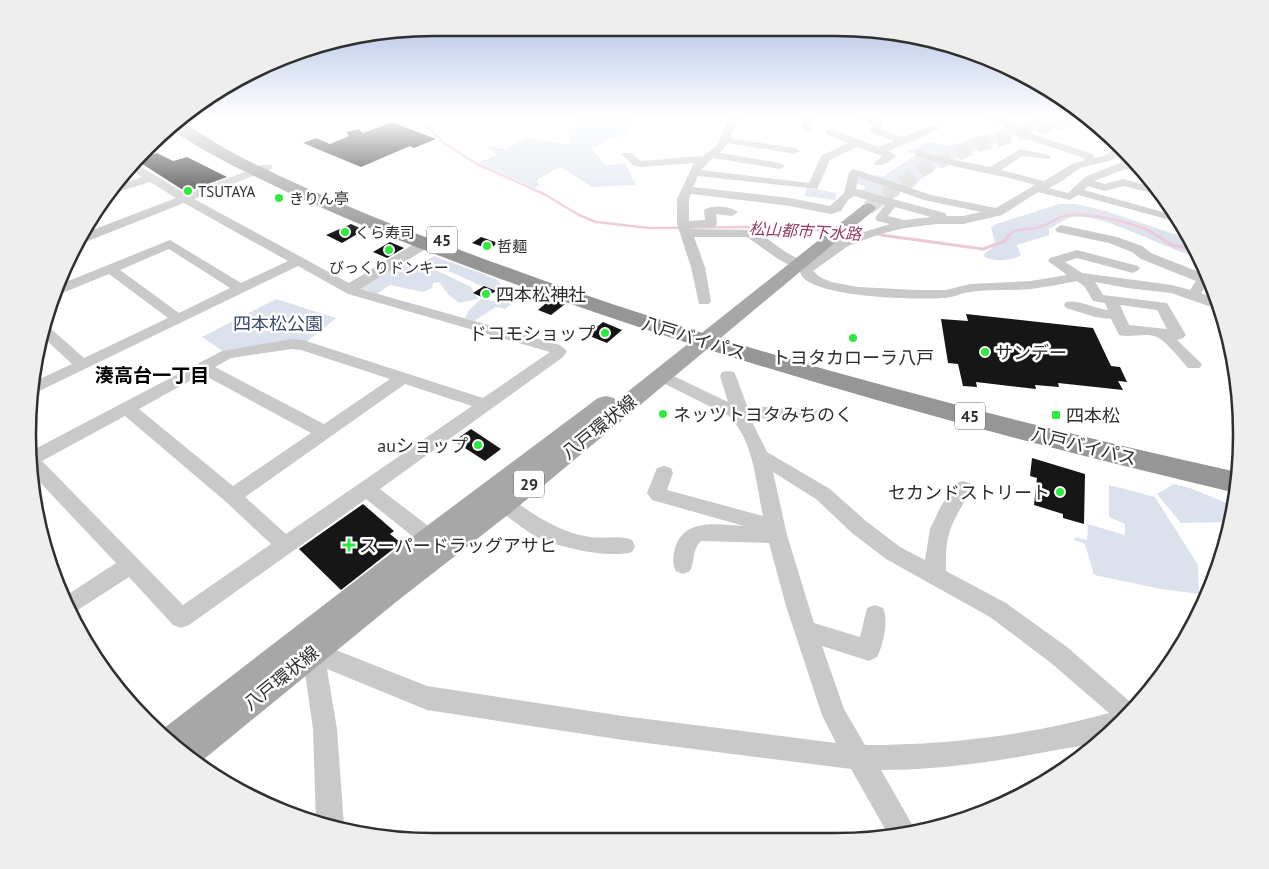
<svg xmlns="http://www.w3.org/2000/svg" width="1269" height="869" viewBox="0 0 1269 869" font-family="'PT Sans','Noto Sans JP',sans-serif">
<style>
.green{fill:#dce2ed}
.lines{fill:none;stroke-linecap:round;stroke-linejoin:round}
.stream-far1{stroke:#edc8d8;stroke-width:2.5}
.stream{stroke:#edc8d8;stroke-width:3}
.building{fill:#161616}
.major-tunnel{stroke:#d5d5d5;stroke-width:14;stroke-dasharray:14 7;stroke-linecap:butt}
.minor{fill:#c9c9c9;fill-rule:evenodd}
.major{fill:#a7a7a7;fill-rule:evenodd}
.highway{fill:#969696;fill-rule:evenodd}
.poi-dot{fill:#2ceb3e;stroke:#fff;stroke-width:2}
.labels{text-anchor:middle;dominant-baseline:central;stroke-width:5;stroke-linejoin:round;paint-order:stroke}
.far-poi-label{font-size:15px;fill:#2f2f2f;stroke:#fff;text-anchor:start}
.far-water-label{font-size:16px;font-style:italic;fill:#943a62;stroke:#fff}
.shield{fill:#fff;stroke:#6d6d6d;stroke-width:1}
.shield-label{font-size:16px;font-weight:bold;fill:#2f2f2f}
.poi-label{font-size:18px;fill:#2f2f2f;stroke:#fff;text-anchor:start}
.park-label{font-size:18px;fill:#3b4a6c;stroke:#fff}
.street-label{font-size:18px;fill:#2f2f2f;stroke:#fff}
.neighbourhood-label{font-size:19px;font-weight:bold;fill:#000;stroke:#fff}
.rim{fill:none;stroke:#2f2f2f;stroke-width:2.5}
</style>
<rect width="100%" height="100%" fill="#fff"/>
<g class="green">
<path d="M595,116h42l-6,1 5,5 -12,2 5,10 -20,4 -12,8 -7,1 15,18 21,-1 10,21 -44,2 -30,-19 -10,2 -1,2 -14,8 2,5 -4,3 -56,-25 17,-8 -2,-4 -7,-3 5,-2 14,3 21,-12 35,7 8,-1 -2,-14 12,-4 -6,-4z"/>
<path d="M1036,116h43l5,4 -18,5 -7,5c-22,-6 -111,29 -130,43 -8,5 -13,12 -20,18l-8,-3 -9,9 -1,4 -31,-10 6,-4 -11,-4 1,-6 5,-1 8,3 7,-4 6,2 34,-22 -9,-4 21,-9 20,4 79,-24z"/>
<path d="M807,188l30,5 -2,7 -31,-4z"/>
<path d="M1059,204h17l30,7 83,28 10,18c-33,-6 -101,-48 -130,-39 -7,3 -14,8 -20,11v6l-32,10 4,10c-8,6 -31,8 -38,0l9,-7 3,-6 -4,-14 5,-4z"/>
<path d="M434,256l52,19 13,6 2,5 18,9v3l-14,11 -9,-2 -22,14 -9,-3 3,-7 13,-12 13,2 8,-6 -76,-34z"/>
<path d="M404,262l12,4 5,-3 50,24 7,12 -19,4 -11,-9 -9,-12 -6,1 -1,5 -9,4 -33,-7 -13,9 -17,-5 1,-2z"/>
<path d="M276,299l60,19 -33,27 -76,9 -25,-17z"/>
<path d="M1174,484l16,4 44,18 -3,16 -50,1 -24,-29z"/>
<path d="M1109,485l46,12 43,68 1,29 -38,-5 -67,-14 -9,-31 -11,-4 2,-3 11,3 1,-16 37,11v-11l-16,-7z"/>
</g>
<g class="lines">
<g class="stream-far1">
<path d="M425,125l19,18 31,20 69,31 35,21 17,7 54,6 95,-1 90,4"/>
<path d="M845,232l20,2"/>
<path d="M875,234l15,2"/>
<path d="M1008,236c8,-9 17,-6 28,-8 10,-2 18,-9 28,-12 21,-5 77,7 93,20"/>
</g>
<g class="stream">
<path d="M881,235l102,14 22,-8 4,-6"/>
<path d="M1156,235l16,10 23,4"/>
</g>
</g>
<g class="building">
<path d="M392,122l44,17 -22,9 -4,-2 -49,21 -58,-24 13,-5 14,6 19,-8 -3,-4 13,-3 4,4z"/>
<path d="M157,153l16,8 14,-4 40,20 -41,15 -50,-32z"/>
<path d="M351,224l13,6 -22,13 -16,-8z"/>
<path d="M481,237l17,6 -9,6 -17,-6z"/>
<path d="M390,242l14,6 -17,10 -14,-6z"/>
<path d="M484,286l12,5 -12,7 -11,-5z"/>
<path d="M551,299l14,5 -14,11 -13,-5z"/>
<path d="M966,314l127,14 18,38 9,1 7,15 -9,-1 5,9 -65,-7 1,4 -24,-2 1,4 -60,-7 1,5 -14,-1 -5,-22 -10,-1 -7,-44 27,2z"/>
<path d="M603,322l19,8 -15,13 -20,-8z"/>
<path d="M471,429l30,20 -16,12 -31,-20z"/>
<path d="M1032,458l53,16 -1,50 -21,-6v-4l-29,-9 3,-27 -7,-2z"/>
<path d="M363,504l31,27 -4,3 11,9 -60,47 -42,-41z"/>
</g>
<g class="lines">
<path class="major-tunnel" d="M868,208l55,-39 52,-23 106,-29"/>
<g class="minor">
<path d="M730,116h10l-10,22 65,10 5,3 -5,3 -67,-11 -8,10 60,10 5,3 -5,3 -67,-11 -12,12 108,13 12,-27 27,-13 -22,-9v-4h8l44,17 16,-6 -22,-8 -2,-4 2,-4 -17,-7 -2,-2h12l16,6 2,2 -3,5 23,8 29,-11h6v4l-50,21 9,5 -14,9h-8l-1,-2 9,-7 -26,-9 -27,13 -13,29 -119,-13 -5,11 97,11 40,8 14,-13 5,-21 5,-3 77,26 65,13 39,-23c-40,-12 -79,-16 -119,-29l-1,-2 5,-3 20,6 50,10 30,-18 25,5 4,1 1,2 -1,2 -27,-3 -21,14 43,11 28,-17 13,-4 -1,-2 -63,-21 -21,-14 -13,-5 -2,-2h13l31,17 64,21 2,4 9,-2 13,-9 -14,-4v-4l5,-2 18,14 -14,9 -32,8 -18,13 -13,7 19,5 17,-16 35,-14 4,-1 14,4 6,7 -19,-4 -31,12 11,3 18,-5 33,9 6,7 -39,-9 -18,5 -17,-5 -4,4 93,26 4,7 -103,-28 -8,5 -32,-8 -36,23 -39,9h-26l-33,4 -27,7 -29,11 -35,25 7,6 11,5 27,5 57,3h31l24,-6 61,-3 36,-6 -19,-14 2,-3 27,-8 61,16 2,3 -7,4 -56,-15 -12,4 17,11 90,12 18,5 6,-9 -55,-22 -9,-7 -23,-9 -52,-11 -2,-3 6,-4 56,12 25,9 9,7 58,23 2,3 -10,14 16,7 3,10 -49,-17 -44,-5 -32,-6 8,13 64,8 19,32 -3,3 -6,2 25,24 -2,4h-12c-7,-8 -22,-27 -31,-31 -11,-5 -28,1 -38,-2l-8,-16 -16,-2 -29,-9 -2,-3 2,-3c13,-3 29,7 42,8l-3,-7 -12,-2 -8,-14 -8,-6c-15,3 -31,6 -46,8 -20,2 -41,0 -61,3 -9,1 -17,6 -26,6 -23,2 -142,0 -144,-27l-22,-12 -31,-22h-53l11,30 6,34 -2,3h-10l-8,-37 -14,-43v-25l17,-36 -53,4 -8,-2 -11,-10 1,-2h8l10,8 62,-5 14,-11zM858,177l66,23 57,12 -18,4h-16l-2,-3 -89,-24zM691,194l99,12 41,8 10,-3 7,-11 6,-4 31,9 -10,13 2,3 13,3 -52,16 -31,24 -23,-13 -23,-17 -11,-4 -59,-1 -1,-1 25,-1 2,-3 -1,-10 16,2 6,-4c-7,-6 -27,-8 -34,-2l1,10 -16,1v-22zM895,207l36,10 -27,3 -16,-4zM1120,305l37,5 10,19 -38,-4z"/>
<path d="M808,116h10l-6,6 -2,9 -4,1 -5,-3 1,-8z"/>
<path d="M133,162l53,32 77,-29h8l1,2 -1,2 -77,30 155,84 70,-42h10l1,3 -1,3 -69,42 200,56 7,6 -4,6 -183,132 56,43 3,6 -3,6 -7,2 -7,-2 -56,-45 -177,126 -8,3 -8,-3 -44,-48 -59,38 -6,-18 52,-34 -82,-87 -1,-26 189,-99 70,-12 11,1 180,58 67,-46 -202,-58 -50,-28 -267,129v-12l41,-19 -29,-27 3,-10 4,1 34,30 84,-40 -59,-44 -54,22 1,-10 114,-46 71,43 47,-22 -104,-58 -96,38h-6l5,-9 89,-34 -26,-16 -39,12 5,-8 26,-9 -15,-9zM169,249l61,39 -51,25 -59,-43zM292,349l9,1 89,29 -66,45 -109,-57 16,-9zM202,374l109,59 -78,53 -94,-77zM405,384l67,22 -186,128 -41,-37zM125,416l100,85 46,43 -88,61 -141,-144z"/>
<path d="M663,371l65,31 -8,-26 2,-4 6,-1 6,1 2,4 11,30 75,4 2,4 -2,4 -6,2 -66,-2 17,34 63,37 36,32 34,26 25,13 5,-31 11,-23 15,-23 7,-2 7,2 2,5c-19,35 -27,40 -26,83l60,32 61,44 68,59c-10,14 -23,28 -39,35 -13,6 -31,7 -45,10 -56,11 -113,19 -170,19l36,63 -28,3 -38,-67 -228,-29 -196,-30 -100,-41 10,60 7,97 -2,4 -26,-8 -3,-93 -11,-77 3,-7 8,-4 114,45 196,30 213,27 -14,-28 -36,-109 -17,-63 -68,-2c-9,8 -6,20 -11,30l-7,3 -7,-3c-4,-7 -3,-15 -1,-23 10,-31 44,-23 69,-22l-92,-26 -5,-7 10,-25 7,-2 7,2 2,5 -6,17 96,26c-7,-33 -9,-75 -34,-100l-72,-36 -2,-4 2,-4zM773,472l43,27 36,34 34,26 104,58 61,46 58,50c-79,22 -162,32 -244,32l-21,-36 -22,-63 47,15 8,-4c6,-12 12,-36 6,-49l-8,-3 -8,3 -7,29 -46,-14 -27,-88z"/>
<path d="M504,497l7,2c24,16 49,34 79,38 14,2 29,-2 42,3l3,6 -3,6c-22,7 -77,-5 -97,-16 -13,-8 -25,-18 -38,-27l-3,-5 3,-5z"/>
</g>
<path class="major" d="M868,203l5,2 3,3 -3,3 -360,300 -117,91 -198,162 -39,-32 261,-201 178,-133 8,-2 8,2 2,3 247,-196z"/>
<path class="highway" d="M180,121c24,14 47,30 73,42 87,43 178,77 270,110 233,84 473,145 714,199l-1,21c-253,-60 -502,-128 -746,-218 -72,-27 -145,-55 -215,-89 -36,-17 -71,-34 -104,-57z"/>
</g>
<linearGradient id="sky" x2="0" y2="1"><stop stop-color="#aabce2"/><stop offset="0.49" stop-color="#fff"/><stop offset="1" stop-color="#fff" stop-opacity="0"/></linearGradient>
<rect width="1269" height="237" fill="url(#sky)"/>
<g class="poi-dot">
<circle cx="188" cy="191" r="5"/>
<circle cx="279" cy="198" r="5"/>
<circle cx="345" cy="232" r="5"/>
<circle cx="487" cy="246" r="5"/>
<circle cx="389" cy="250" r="5"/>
<circle cx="486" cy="294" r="5"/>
<circle cx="605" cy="333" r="5"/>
<circle cx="853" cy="338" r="5"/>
<circle cx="985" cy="352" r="5"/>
<circle cx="663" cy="414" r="5"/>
<rect x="1051" y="410" width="10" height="10" rx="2.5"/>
<circle cx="478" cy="445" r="5"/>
<circle cx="1060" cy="492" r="5"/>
<path d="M346.5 537.5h5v5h5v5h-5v5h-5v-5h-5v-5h5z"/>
</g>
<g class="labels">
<g class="far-poi-label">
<text x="198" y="191">TSUTAYA</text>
<text x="289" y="198">きりん亭</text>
<text x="355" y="232">くら寿司</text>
<text x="497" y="246">哲麺</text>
<text x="389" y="267" text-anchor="middle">びっくりドンキー</text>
</g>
<g class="far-water-label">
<text transform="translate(805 231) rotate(3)">松山都市下水路</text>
</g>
<g class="shield">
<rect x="427" y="226.5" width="30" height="27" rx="4"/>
<rect x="955" y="402.5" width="30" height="27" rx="4"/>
<rect x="514" y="470.5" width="30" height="27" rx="4"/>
</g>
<g class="shield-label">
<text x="442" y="240">45</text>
<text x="970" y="416">45</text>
<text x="529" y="484">29</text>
</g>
<g class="poi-label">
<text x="496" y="294">四本松神社</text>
<text x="595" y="333" text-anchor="end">ドコモショップ</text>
<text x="995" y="352">サンデー</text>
<text x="853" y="357" text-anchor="middle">トヨタカローラ八戸</text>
<text x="673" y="414">ネッツトヨタみちのく</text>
<text x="1066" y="415">四本松</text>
<text x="468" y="445" text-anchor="end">auショップ</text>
<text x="1050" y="492" text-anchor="end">セカンドストリート</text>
<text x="359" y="545">スーパードラッグアサヒ</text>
</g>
<g class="park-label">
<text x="278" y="323">四本松公園</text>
</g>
<g class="street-label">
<text transform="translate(694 338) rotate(17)">八戸バイパス</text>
<text transform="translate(599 427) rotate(-39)">八戸環状線</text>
<text transform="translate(1084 446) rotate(14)">八戸バイパス</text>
<text transform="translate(281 678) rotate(-39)">八戸環状線</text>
</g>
<g class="neighbourhood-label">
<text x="152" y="375">湊高台一丁目</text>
</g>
</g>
<path d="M0 0H1269V869H0ZM434 36H835A398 398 0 0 1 1233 434V435A398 398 0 0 1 835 833H434A398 398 0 0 1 36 435V434A398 398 0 0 1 434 36Z" fill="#eee" fill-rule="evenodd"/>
<path class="rim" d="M434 36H835A398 398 0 0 1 1233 434V435A398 398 0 0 1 835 833H434A398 398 0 0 1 36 435V434A398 398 0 0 1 434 36Z"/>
</svg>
